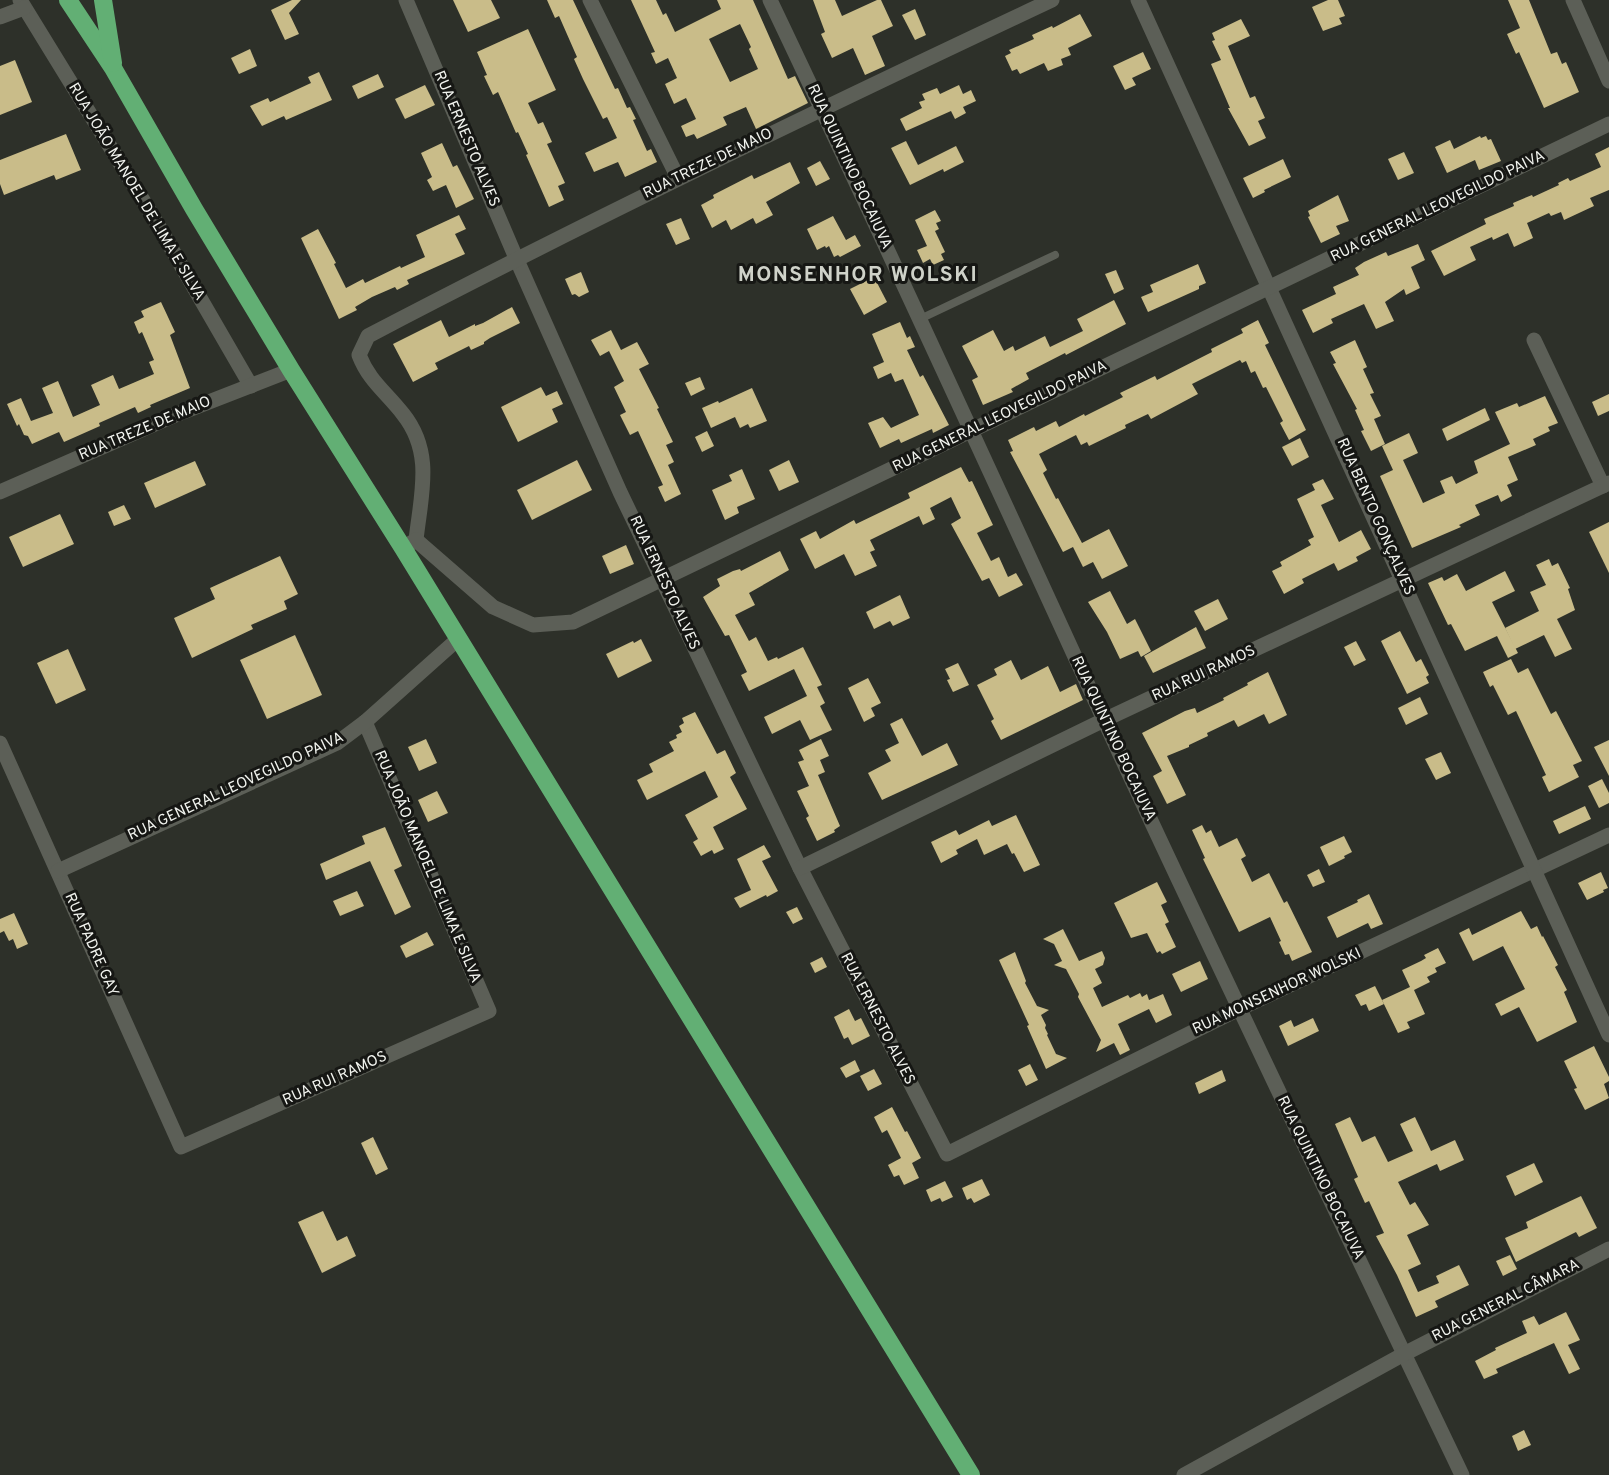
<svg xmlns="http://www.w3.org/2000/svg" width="1609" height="1475" viewBox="0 0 1609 1475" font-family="Overpass,sans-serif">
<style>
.building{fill:#c9bc89;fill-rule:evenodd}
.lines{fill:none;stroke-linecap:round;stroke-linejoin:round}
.lane{stroke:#5c5f57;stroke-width:8}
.street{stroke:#5c5f57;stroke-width:15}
.highway{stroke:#62af74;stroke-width:18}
.labels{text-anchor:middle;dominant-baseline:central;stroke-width:6;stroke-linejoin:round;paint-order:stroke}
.street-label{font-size:15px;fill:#f2f4ef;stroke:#161714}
.district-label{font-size:21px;font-weight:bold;letter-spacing:1.5px;fill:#cfd2c9;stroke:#161714}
</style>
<rect width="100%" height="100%" fill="#2d3029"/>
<g class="building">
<path d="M292,0h9l-12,13 10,21 -14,6 -14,-30z"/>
<path d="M453,0h38l9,18 -32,14z"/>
<path d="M547,0h26l42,89 3,-1 9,20 3,-1 6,12 -3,1 14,31 4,-2 6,13 -32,15 -7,-15 -24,10 -9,-19 32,-15 -10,-21 -4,2 -20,-40 -9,-20 3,-2 -18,-41 -4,2z"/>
<path d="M631,0h25l7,15 3,-2 9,19 46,-23 -4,-9h36l35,79 7,-3 13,27 -52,26 -10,-22 -23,10 4,8 -30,14 -3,-5 -8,3 -5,-11 15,-7 -10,-21 -12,6 -9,-20 12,-6 -9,-20 -12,6 -5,-11 4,-1zM740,24l11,23 -2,2 9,20 -28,13 -21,-43z"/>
<path d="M813,0h22l7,16 35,-16h4l12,26 -21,10 13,30 -20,9 -12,-27 -21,10 -11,-24 4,-2z"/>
<path d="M1328,0h10l7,16 -6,2 3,6 -19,7 -11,-24z"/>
<path d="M1508,0h21l22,54 6,-2 5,12 4,-2 13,30 -35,16 -25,-56 -3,2 -9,-20 13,-6z"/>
<path d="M915,9l11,26 -11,5 -13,-25z"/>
<path d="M1080,14l12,22 -24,12 3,7 -10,4 2,6 -15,6 -4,-8 -24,11 -3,-5 -5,2 -7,-15 6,-3 -2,-3 25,-11 -2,-4 20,-9 1,2z"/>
<path d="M1241,19l9,17 -22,10 22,52 5,-2 10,22 -7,3 8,17 -17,8 -21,-38h2l-19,-44 10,-4 -9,-19 3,-1 -3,-7z"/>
<path d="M528,29l28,61 -28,13 10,21 5,-2 9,20 -5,2 18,39 -7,3 6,14 -15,7 -23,-52 2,-1 -10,-22 -2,1 -18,-41 -5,3 -9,-19 3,-1 -10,-23z"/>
<path d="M250,49l7,17 -18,8 -8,-16z"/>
<path d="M1143,52l8,17 -19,9 4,7 -11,5 -12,-24z"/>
<path d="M15,60l17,42 -32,13v-49z"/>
<path d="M319,72l13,28 -46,20 -2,-4 -22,10 -12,-20 18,-8 2,4 41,-19 -3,-6z"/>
<path d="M378,74l6,13 -26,12 -6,-13z"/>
<path d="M425,85l10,20 -30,14 -10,-20z"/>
<path d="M959,85l4,9 8,-4 5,11 -13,6 3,6 -11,6 -4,-8 -45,20 -6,-12 22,-11 -3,-6 6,-2 -3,-6 15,-6 3,6z"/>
<path d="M66,134l15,36 -25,10 -2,-5 -50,20 -4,-11v-24z"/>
<path d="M1480,136l1,2 5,-2 2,4 3,-1 10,22 -22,9 -4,-10 -28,13 -12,-26 15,-7 4,9z"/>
<path d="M906,141l12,24 38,-19 8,16 -20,10 -1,-3 -33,16 -19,-37z"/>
<path d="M442,143l11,24 4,-2 17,34 -18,9 -10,-23 -13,6 -6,-11 5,-3 -11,-24z"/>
<path d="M1609,147v43l-19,8 4,8 -30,14 -3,-8 -10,4 -2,-3 -22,10 6,15 -19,9 -6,-14 -15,7 -1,-3 -22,10 6,13 -32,16 -13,-25 55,-27 -2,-5 30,-13 -1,-3 19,-8 1,2 26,-12 -1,-2 10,-5 2,3 31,-14 -6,-13z"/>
<path d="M1404,152l10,21 -16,7 -10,-21z"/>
<path d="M1283,159l8,18 -27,13 1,2 -12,6 -10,-20z"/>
<path d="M820,161l10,18 -14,7 -9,-18z"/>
<path d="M790,162l10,21 -34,19 7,13 -17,9 -3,-6 -22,12 -5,-10 -14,8 -11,-23 13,-7 -1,-3 39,-20 2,4z"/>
<path d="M1338,195l11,26 -13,5 4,8 -19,9 -13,-26 2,-1 -2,-5z"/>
<path d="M935,210l6,11 -5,2 3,6 -4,2 10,21 -4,2 3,6 -11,5 -3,-6 -7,4 -6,-13 10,-4 -12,-26z"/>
<path d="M459,215l7,14 -11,5 10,20 -58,26 2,4 -12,6 -2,-3 -23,10 -17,10 2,3 -18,9 -38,-81 17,-9 18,34 -2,1 12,24 17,-9 2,4 35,-17 1,2 24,-11 -9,-22z"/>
<path d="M833,216l13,24 9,-5 6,11 -21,11 -2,-2 -4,2 -5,-11 -3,2 -1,-2 -8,4 -10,-21z"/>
<path d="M681,218l9,21 -14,6 -10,-21z"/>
<path d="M1418,244l7,16 -14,7 9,21 -14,7 -2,-6 -19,13 9,19 -18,8 -12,-25 -33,15 2,4 -20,10 -11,-23 34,-16 -3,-7 26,-12 -4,-7 9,-6 22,-10 2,4z"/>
<path d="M1198,264l8,19 -7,3v3l-51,23 -7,-15 12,-5 -3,-7z"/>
<path d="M1116,270l8,19 -10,5 -9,-20z"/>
<path d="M581,272l8,20 -10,5 -4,-3 -3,1 -7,-16z"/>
<path d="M874,277l13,25 -23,13 -14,-26z"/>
<path d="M1114,300l12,24 -60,31 -1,-2 -39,20 3,6 -18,10 2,3 -30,13 -11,-25 6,-3 -16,-31 31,-16 11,21 9,-5 2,5 30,-15 5,11 33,-16 -6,-12z"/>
<path d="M161,302l14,30 -5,3 20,53 -40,17 1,2 -13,6 -3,-6 -36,16 1,3 -36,16 -5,-10 -27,12 -4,-8 -4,-1 -5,-11 -2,2 -10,-22 14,-6 10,23 22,-8 -11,-25 16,-7 15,36 27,-12 -9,-20 22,-10 6,14 35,-15 -5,-12 5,-2 -12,-28 -3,2 -5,-12 10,-5 -3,-6z"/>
<path d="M512,307l8,16 -30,15 -6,4v2l-13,6 -2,-4 -34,17 3,6 -25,13 -20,-38 48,-24 8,17 26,-13v2l8,-3z"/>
<path d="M1258,320l11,23 -4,2 41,85 -17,10 -9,-17 3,-2 -17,-34 -3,1 -8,-17 -4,2 -5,-12 -4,2 -2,-3 -48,24 6,10 -47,25 -3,-5 -23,11 1,3 -37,18 -2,-4 -6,3 -5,-10 -37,19 8,16 -4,3 13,26 2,-1 24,45 27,-14 19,37 -26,13 -9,-17 -10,5 -10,-20 -10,5 -53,-100 3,-1 -5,-11 26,-13 2,4 20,-10 3,6 25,-13 1,2 38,-19 -3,-4 35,-17 2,4 55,-28 -1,-3 32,-16 -2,-4z"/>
<path d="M900,322l7,16 3,-2 5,11 -8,3 13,27 3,-2 26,50 -16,8 -1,-4 -31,14 -2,-4 -19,9 -12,-25 15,-6 8,11 28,-13 -16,-36 -8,3 -4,-9 -13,6 -5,-12 11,-5 -12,-28z"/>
<path d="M611,330l10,20 16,-8 12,22 -10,5 20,39 -2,1 16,33 -7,3 8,17 -6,3 13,29 -16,8 -7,-15 5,-2 -25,-54 -8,4 -10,-20 6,-3 -12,-25 10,-6 -15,-30 -9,5 -9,-16z"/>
<path d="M1355,340l12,27 -4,2 11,24 -4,1 11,22 -7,3 11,25 -14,7 -10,-20 3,-1 -9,-20 2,-1 -24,-45 3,-1 -6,-11z"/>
<path d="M700,377l5,12 -14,7 -6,-13z"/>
<path d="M541,387l5,9 11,-5 6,13 -11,5 6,13 -40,20 -17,-35z"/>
<path d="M752,388l15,33 -17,7 -2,-4 -8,4 -5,-11 -24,11 -9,-20 16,-7 1,2z"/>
<path d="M1609,394v17l-11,5 -6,-14z"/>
<path d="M1545,396l13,27 -10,4 2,4 -17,8 3,6 -28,12 10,23 -11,5 5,11 -11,6 -3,-7 -23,10 5,10 -21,10 2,2 -49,21 -32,-72 13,-6 -11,-24 27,-13 9,20 -15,7 20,43 22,-10 -5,-12 12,-5 4,8 22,-11 -4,-12 36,-17 -15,-32 22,-9 2,4z"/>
<path d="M1485,408l5,12 -43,21 -5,-12z"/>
<path d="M707,431l7,15 -12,6 -7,-15z"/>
<path d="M1300,438l9,19 -17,9 -10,-19z"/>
<path d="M577,460l15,30 -60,30 -15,-30z"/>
<path d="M789,460l10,22 -20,9 -10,-21z"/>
<path d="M195,461l11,24 -51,23 -11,-25z"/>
<path d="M961,467l8,15 3,-1 21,44 -16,8 14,28 8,-4 9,20 8,-4 7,12 -24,12 -10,-19 -7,3 -31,-57 10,-6 -10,-21 -21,11 5,11 -12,6 -4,-9 -49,24 5,10 -5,2 7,14 -22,10 -11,-22 -29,15 -15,-30 16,-8 4,8 34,-19 2,4 54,-26 -2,-5z"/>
<path d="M742,469l13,30 -18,8 2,6 -14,7 -13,-30 20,-9 -3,-6z"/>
<path d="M1323,479l11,20 -13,6 18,37 22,-12 10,19 -15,8 2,4 -20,10 -4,-8 -32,16 2,4 -20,11 -12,-23 10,-5 -2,-4 31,-17 -3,-5 6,-3 -17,-38 18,-9 -3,-6z"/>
<path d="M124,505l7,14 -17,7 -6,-14z"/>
<path d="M60,514l14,30 -51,23 -14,-30z"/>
<path d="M1609,522v51l-20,-41z"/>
<path d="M626,545l8,19 -24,10 -8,-18z"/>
<path d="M780,551l9,19 -40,23 6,12 -20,10 14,26 7,-4 12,24 9,-4 1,2 25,-12 19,38 -5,2 8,16 -5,3 12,24 -22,10 -10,-20 -28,14 -8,-17 43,-21 -13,-27 -45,22 -8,-16 6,-3 -18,-37 -4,1 -22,-39 17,-11 -3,-7 16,-8 7,-2 1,2z"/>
<path d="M280,556l18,38 -14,7 3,8 -36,16 2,4 -61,29 -18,-40 41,-19 -5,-11z"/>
<path d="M1549,559l3,7 6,-3 12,25 -2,1 7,21 -18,9 15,30 -17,8 -11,-22 -29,14 -10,-21 34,-17 -9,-19 16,-7 -10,-20z"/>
<path d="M1505,571l10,20 -23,11 26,51 -10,5 -11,-22 -32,15 -14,-27 -3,1 -20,-42 14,-6 2,4 13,-7 9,17z"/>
<path d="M1110,591l17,33 8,-5 16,32 -10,6 -3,-6 -18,8 -13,-27 -19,-30z"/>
<path d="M900,595l10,23 -17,8 -3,-5 -16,8 -8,-17z"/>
<path d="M1218,599l10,20 -23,12 -11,-20z"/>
<path d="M1196,627l10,21 -53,25 -9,-17z"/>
<path d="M1400,631l16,31 5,-3 8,16 -3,2 3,6 -22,11 -26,-53z"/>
<path d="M295,635l27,60 -55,24 -27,-59z"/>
<path d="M641,639l11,22 -34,17 -12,-24 27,-13 1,2z"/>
<path d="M1356,641l10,19 -12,6 -10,-19z"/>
<path d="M68,649l18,41 -30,14 -19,-41z"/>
<path d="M1511,659l7,14 10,-5 23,46 5,-3 26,50 -9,4 6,12 -30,15 -7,-15 4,-2 -30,-64 -8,4 -15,-30 -3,2 -7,-15z"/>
<path d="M1011,660l10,20 27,-14 12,26 16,-8 7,16 -82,40 -10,-19 3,-2 -17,-34 20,-10 -3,-6z"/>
<path d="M958,663l11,22 -16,7 -6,-12 3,-1 -5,-10z"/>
<path d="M1268,672l19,43 -18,9 -5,-10 -26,13 -4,-7 -27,13 1,3 -19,9v2l-22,9 19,39 -19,9 -14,-28 9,-5 -20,-38 43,-22 10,-3 2,5 27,-13 -1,-2 25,-13 -1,-2z"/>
<path d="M868,678l13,25 -10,5 4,8 -11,6 -16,-34z"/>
<path d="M1420,697l8,17 -22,11 -8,-17z"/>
<path d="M695,712l22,42 8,-4 11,23 -6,4 17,32 -34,18 11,22 -10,5 -2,-4 -11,6 -8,-14 5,-3 -13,-24 33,-18 -13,-26 -58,29 -10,-20 16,-8 -4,-8 25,-13 -5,-9 8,-4 -1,-3 6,-3 -3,-6 5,-3 -2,-5z"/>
<path d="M902,718l20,38 25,-13 11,22 -76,35 -14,-27 23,-12 -6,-11 14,-7 -9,-19z"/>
<path d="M426,739l11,24 -18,8 -11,-24z"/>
<path d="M821,739l8,17 -9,4 5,12 -7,3 22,51 -6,4 1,2 -18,9 -11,-23 3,-2 -12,-25 12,-5 -11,-24 6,-2 -5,-10z"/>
<path d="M1609,740v36l-15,-29z"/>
<path d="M1441,752l10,21 -15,7 -11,-21z"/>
<path d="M1602,779l7,14v10l-10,5 -11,-22z"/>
<path d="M437,791l11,22 -20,9 -10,-22z"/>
<path d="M1585,806l6,13 -32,15 -6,-13z"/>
<path d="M1016,815l24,50 -16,7 -10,-19 -2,1 -5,-10 -23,11 -7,-16 -21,11 2,4 -17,9 -10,-21 25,-12 3,5 30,-15 3,6z"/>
<path d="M1202,825l4,8 5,-3 8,17 18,-9 9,18 -5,3 11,23 17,-9 15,30 3,-2 25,51 -20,9 -3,-7 -4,1 -6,-13 2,-1 -11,-24 -31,15 -36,-73 2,-1 -13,-28z"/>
<path d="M385,827l17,39 -8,4 17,37 -16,8 -25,-54 -44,19 -6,-16 45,-20 -3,-8z"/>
<path d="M1344,836l8,16 -8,4 1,2 -16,8 -9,-19z"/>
<path d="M764,845l7,12 -9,4 16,30 -11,6 -1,-2 -26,13 -6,-10 17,-8 -14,-31z"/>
<path d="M1319,869l6,13 -12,5 -6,-12z"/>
<path d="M1601,872l7,16 -5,2 1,2 -17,8 -9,-17z"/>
<path d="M1157,882l10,20 -6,3 8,17 -4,2 11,23 -14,7 -2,-3 -3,2 -10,-20 -16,5 -17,-35z"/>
<path d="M357,891l7,15 -24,10 -7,-15z"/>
<path d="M1369,894l14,30 -12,5 -3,-6 -31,15 -10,-21 31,-15 -1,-2z"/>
<path d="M797,907l6,12 -10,5 -7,-12z"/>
<path d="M1521,911l10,18 6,-3 5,11 1,-1 15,29 -3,2 12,23 -3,2 13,30 -40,20 -18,-35 -18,9 -6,-12 30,-15 -22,-43 -30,15 -14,-28 10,-5 3,7z"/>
<path d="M14,913l14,31 -11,5 -4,-10 -4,2 -5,-10 -4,2v-14z"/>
<path d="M1063,929l16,32 23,-10 3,7 -2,7 -8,4 7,14 -9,5 9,19 26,-12 2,3 10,-5 2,4 5,-3 2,6 14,-6 9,21 -16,8 -7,-14 -31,15 12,26 -10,5 -6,-12 -18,9 5,-12 -23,-43 1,-3 -13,-25 -12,-4 8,-4 -8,-17 -11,-5z"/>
<path d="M427,932l7,13 -28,13 -6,-12z"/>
<path d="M1438,948l8,15 -11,5 2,4 -10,5 3,5 -16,8 11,24 -18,8 3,6 -12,5 -16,-33 28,-13 -8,-17 19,-9 5,-3 -2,-3z"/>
<path d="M1015,952l11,29 -1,2 12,23 12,4 -8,5 5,10 -1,3 3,6 -1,1 9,19 11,4 -21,11 -19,-43 2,-1 -30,-65z"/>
<path d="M822,957l5,10 -12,6 -5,-10z"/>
<path d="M1200,961l8,18 -27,13 -9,-18z"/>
<path d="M1375,986l9,18 -15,7 -3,-7 -5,2 -6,-11z"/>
<path d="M849,1009l6,12 6,-3 9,18 -18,9 -4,-8 -4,2 -10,-22z"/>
<path d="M1313,1018l6,13 -31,15 -9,-20 12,-6 3,7z"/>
<path d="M1594,1046l15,31v4l-5,3 5,14 -24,12 -11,-21 3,-1 -13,-27z"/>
<path d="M855,1060l5,11 -14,7 -6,-10z"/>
<path d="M1030,1064l8,16 -12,6 -8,-16z"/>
<path d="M874,1069l8,15 -14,7 -8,-15z"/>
<path d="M1222,1070l4,11 -27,13 -4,-11z"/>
<path d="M892,1107l13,25 2,-1 14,27 -9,5 7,15 -15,7 -5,-10 -5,2 -6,-12 13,-7 -14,-28 -5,3 -8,-16z"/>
<path d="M1350,1117l12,25 13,-6 13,26 25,-11 -13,-27 15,-7 16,34 24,-11 9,20 -24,11 -3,-7 -39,18 12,23 5,-3 14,23 -22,10 14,29 -13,6 10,22 21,-9 -3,-7 23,-11 10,20 -34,16 3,6 -22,10 -19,-42 -21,-39 8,-3 -15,-32 -4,2 -11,-24 4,-2 -23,-53z"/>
<path d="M373,1137l15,32 -12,6 -15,-32z"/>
<path d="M1534,1163l9,19 -28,14 -9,-20z"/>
<path d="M982,1179l8,16 -16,8 -3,-5 -4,2 -5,-12z"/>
<path d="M945,1181l8,16 -11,5 -2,-4 -9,4 -5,-12z"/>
<path d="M1581,1196l16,32 -18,9 -3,-5 -60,30 -11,-24 23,-10 -2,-6z"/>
<path d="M323,1211l14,30 10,-5 9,20 -34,17 -24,-51z"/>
<path d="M1510,1255l7,14 -14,7 -7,-15z"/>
<path d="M1566,1312l14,28 -12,5 12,24 -11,5 -15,-31 -58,26 2,4 -14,6 -9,-18 21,-11 -1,-2 32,-15 -5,-12 12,-5 5,9z"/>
<path d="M1524,1430l7,15 -13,6 -6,-15z"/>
</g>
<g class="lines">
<path class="lane" d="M920,319l135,-64"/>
<g class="street">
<path d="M20,0l132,215 99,171"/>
<path d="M406,0l110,258 104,234 180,376 147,286 292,-145 370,-174"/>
<path d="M590,0l88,178"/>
<path d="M770,0c114,239 224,480 334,720 117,253 238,504 358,755"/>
<path d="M1138,0l471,1035"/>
<path d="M1573,0l36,81"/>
<path d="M0,17l24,-9"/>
<path d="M1534,340l69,146"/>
<path d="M0,492l178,-78 113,-44"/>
<path d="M416,540c5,-46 18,-87 -13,-126 -17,-22 -34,-33 -44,-59l9,-19c225,-118 454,-228 684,-336"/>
<path d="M403,548l13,-8 77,67 40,18 40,-3 1036,-498"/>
<path d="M0,743l181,404 308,-136 -124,-289"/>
<path d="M800,868l304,-148 505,-237"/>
<path d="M58,871l279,-128 28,-21 93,-83"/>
<path d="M1184,1475l220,-121 205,-105"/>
</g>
<g class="highway">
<path d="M68,0l45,68 81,141 97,161 112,178 568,927"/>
<path d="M103,0l10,63"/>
</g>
</g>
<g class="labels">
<g class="street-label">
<text transform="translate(466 139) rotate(67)">RUA ERNESTO ALVES</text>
<text transform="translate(708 164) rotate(-26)">RUA TREZE DE MAIO</text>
<text transform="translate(849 167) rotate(65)">RUA QUINTINO BOCAIUVA</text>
<text transform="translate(136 192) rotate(59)">RUA JOÃO MANOEL DE LIMA E SILVA</text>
<text transform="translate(1438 207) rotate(-26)">RUA GENERAL LEOVEGILDO PAIVA</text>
<text transform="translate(1000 417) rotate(-26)">RUA GENERAL LEOVEGILDO PAIVA</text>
<text transform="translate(145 429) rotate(-23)">RUA TREZE DE MAIO</text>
<text transform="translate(1375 517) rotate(66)">RUA BENTO GONÇALVES</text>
<text transform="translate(664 583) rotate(65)">RUA ERNESTO ALVES</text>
<text transform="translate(1204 674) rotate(-25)">RUA RUI RAMOS</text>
<text transform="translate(1113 739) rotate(65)">RUA QUINTINO BOCAIUVA</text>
<text transform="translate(236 787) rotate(-25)">RUA GENERAL LEOVEGILDO PAIVA</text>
<text transform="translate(427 867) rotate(67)">RUA JOÃO MANOEL DE LIMA E SILVA</text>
<text transform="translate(91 945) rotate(66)">RUA PADRE GAY</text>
<text transform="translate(1277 992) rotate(-25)">RUA MONSENHOR WOLSKI</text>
<text transform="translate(877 1019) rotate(63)">RUA ERNESTO ALVES</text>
<text transform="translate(335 1079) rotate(-24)">RUA RUI RAMOS</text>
<text transform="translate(1320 1178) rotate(64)">RUA QUINTINO BOCAIUVA</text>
<text transform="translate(1506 1301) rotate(-27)">RUA GENERAL CÂMARA</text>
</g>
<g class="district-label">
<text x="858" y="275">MONSENHOR WOLSKI</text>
</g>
</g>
</svg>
